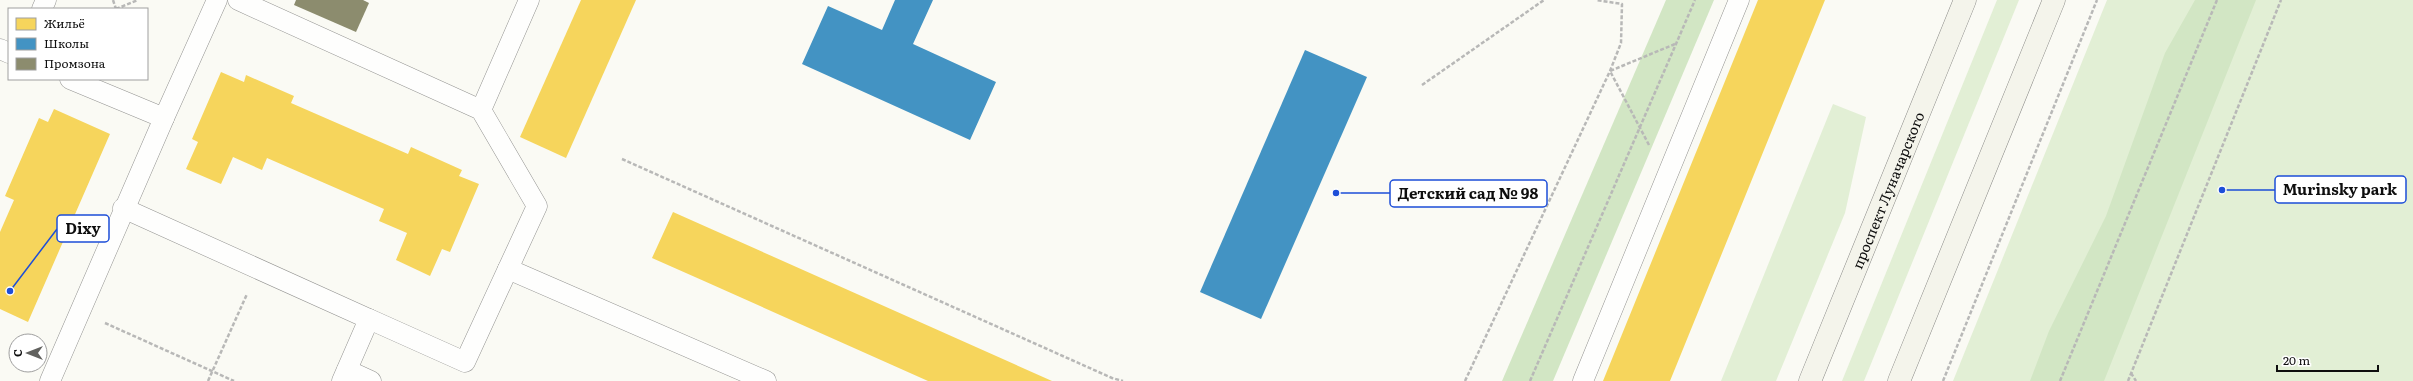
<svg xmlns="http://www.w3.org/2000/svg" width="2413" height="381" viewBox="0 0 2413 381" font-family="Literata,serif">
<style>
.green{fill:#e2efd5}
.forest{fill:#d2e6c4}
.homes{fill:#f6d55c}
.schools{fill:#4393c3}
.industry{fill:#8c8c6e}
.lines{fill:none;stroke-linecap:round;stroke-linejoin:round}
.service-casing{stroke:#949492;stroke-width:21}
.secondary-casing{stroke:#8b8b88;stroke-width:23}
.path{stroke:#b8b8b7;stroke-width:2.5;stroke-dasharray:4 2;stroke-linecap:butt}
.service{stroke:#fefefd;stroke-width:20}
.secondary{stroke:#f4f4eb;stroke-width:22}
.labels{text-anchor:middle;dominant-baseline:central;stroke-width:4;stroke-linejoin:round;paint-order:stroke}
.street-label{font-size:14px;fill:#0e0e0e;stroke:#fff}
.leader{fill:none;stroke:#1d4ed8;stroke-width:1.5}
.callout-dot{fill:#1d4ed8;stroke:#fff;stroke-width:1.5}
.callout{fill:#fff;stroke:#1d4ed8;stroke-width:1.5}
.callout-label{font-size:15px;text-anchor:middle;font-weight:bold;fill:#0e0e0e}
</style>
<rect width="100%" height="100%" fill="#fafaf4"/>
<g class="green">
<path d="M1997,0h22l-155,381h-22z"/>
<path d="M2107,0h306v381h-460z"/>
<path d="M1833,104l33,13 -21,96 -69,168h-55z"/>
</g>
<g class="forest">
<path d="M1666,0h48l-161,381h-51z"/>
<path d="M2195,0h61l-152,381h-74l19,-50 57,-115 59,-163z"/>
</g>
<g class="homes">
<path d="M581,0h55l-70,158 -46,-21z"/>
<path d="M1758,0h67l-155,381h-67z"/>
<path d="M221,72l23,10 2,-7 48,21 -3,7 117,51 3,-7 51,23 -3,6 20,8 -29,68 -8,-3 -12,27 -34,-16 11,-27 -28,-12 5,-12 -117,-51 -5,12 -29,-13 -12,27 -35,-15 12,-27 -6,-3z"/>
<path d="M54,109l56,25 -82,188 -28,-13v-77l14,-32 -9,-4 34,-78 9,4z"/>
<path d="M673,212l379,169h-124l-224,-100 -52,-23z"/>
</g>
<g class="schools">
<path d="M895,0h38l-20,44 83,38 -26,58 -168,-76 26,-58 54,24z"/>
<path d="M1305,50l62,27 -106,242 -61,-27z"/>
</g>
<path class="industry" d="M296,0h67l6,3 -13,29 -62,-27z"/>
<g class="lines">
<defs>
<g id="service">
<path d="M238,0l243,110 56,96 -72,156 -96,-43"/>
<path d="M42,9l4,-9"/>
<path d="M0,49l9,4"/>
<path d="M481,110l48,-110"/>
<path d="M164,118l53,-118"/>
<path d="M123,208l246,111 -27,62"/>
<path d="M508,269l258,112"/>
<path d="M347,370l24,11"/>
<path d="M50,381l114,-263 -94,-39"/>
<path d="M1583,381l156,-381"/>
</g>
<g id="secondary">
<path id="s1" d="M1810,381l155,-381"/>
<path d="M1899,381l155,-381"/>
</g>
</defs>
<use href="#service" class="service-casing"/>
<use href="#secondary" class="secondary-casing"/>
<g class="path">
<path d="M113,0l3,9"/>
<path d="M116,9l22,-9"/>
<path d="M1422,85l122,-85"/>
<path d="M1649,145l-39,-74 65,-27"/>
<path d="M622,159l490,219 11,3"/>
<path d="M105,323l129,58"/>
<path d="M2131,373l5,8"/>
<path d="M208,381l39,-87"/>
<path d="M1465,381l145,-310 11,-28 1,-39 -26,-4"/>
<path d="M1530,381l165,-381"/>
<path d="M1943,381l154,-381"/>
<path d="M2060,381l157,-381"/>
<path d="M2128,381l153,-381"/>
</g>
<use href="#service" class="service"/>
<use href="#secondary" class="secondary"/>
</g>
<g class="labels">
<g class="street-label">
<text stroke="none"><textPath href="#s1" startOffset="206">проспект Луначарского</textPath></text>
</g>
</g>
<path class="leader" d="M2222 190L2275 190M1336 193L1390 193M10 291L57 229"/>
<g class="callout-dot">
<circle cx="2222" cy="190" r="4"/>
<circle cx="1336" cy="193" r="4"/>
<circle cx="10" cy="291" r="4"/>
</g>
<g class="callout">
<rect x="2275" y="176" width="131" height="27" rx="4"/>
<rect x="1390" y="180" width="157" height="27" rx="4"/>
<rect x="57" y="215" width="52" height="27" rx="4"/>
</g>
<g class="callout-label">
<text x="2340" y="195">Murinsky park</text>
<text x="1468" y="199">Детский сад № 98</text>
<text x="83" y="234">Dixy</text>
</g>
<rect x="8" y="8" width="140" height="72" fill="#ffffff" stroke="#9f9f9f"/>
<rect x="16" y="18" width="20" height="12" fill="#f6d55c" stroke="#9f9f9f"/>
<text x="44" y="28" font-size="12" fill="#0e0e0e">Жильё</text>
<rect x="16" y="38" width="20" height="12" fill="#4393c3" stroke="#9f9f9f"/>
<text x="44" y="48" font-size="12" fill="#0e0e0e">Школы</text>
<rect x="16" y="58" width="20" height="12" fill="#8c8c6e" stroke="#9f9f9f"/>
<text x="44" y="68" font-size="12" fill="#0e0e0e">Промзона</text>
<g transform="translate(28 353) rotate(270)"><circle r="19" fill="#ffffff" stroke="#9f9f9f"/>
<path d="M0-3L7 15L0 10L-7 15Z" fill="#61615e"/>
<text y="-6" font-size="11" font-weight="bold" text-anchor="middle" fill="#0e0e0e">С</text>
</g>
<path d="M2277 365v6h101v-6" fill="none" stroke="#0e0e0e" stroke-width="2"/>
<text x="2283" y="365" font-size="12" fill="#0e0e0e" stroke="#ffffff" stroke-width="3" paint-order="stroke">20 m</text>
</svg>
